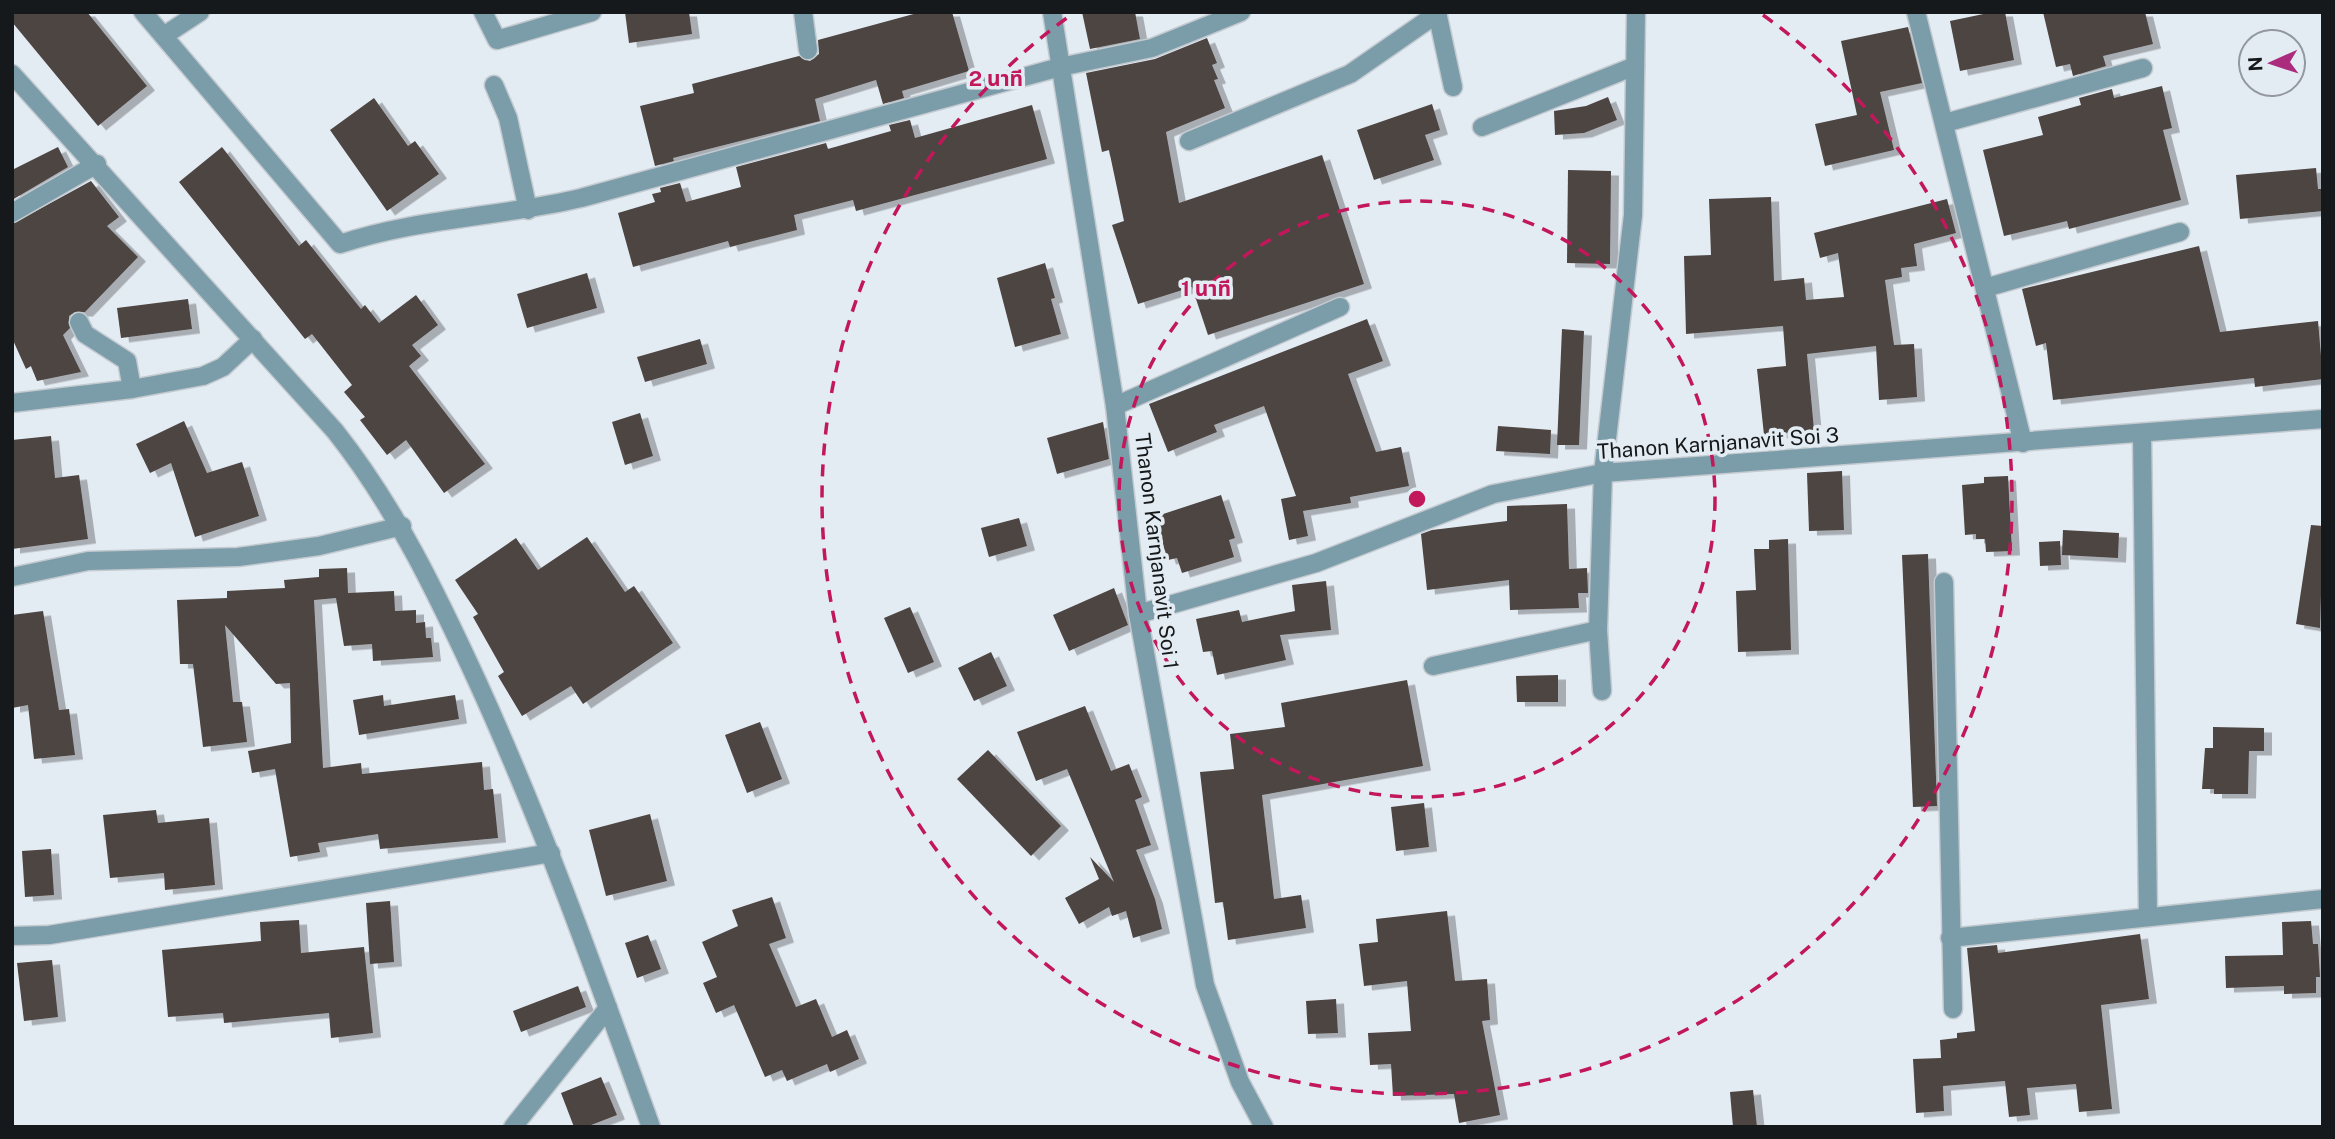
<svg xmlns="http://www.w3.org/2000/svg" width="2335" height="1139" viewBox="0 0 2335 1139" font-family="'Public Sans','Noto Sans Thai',sans-serif">
<style>
.building{fill:#4d4442;filter:url(#shadow)}
.lines{fill:none;stroke-linecap:round;stroke-linejoin:round}
.minor-casing{stroke:#c3cad0;stroke-width:21}
.tertiary-casing{stroke:#c3cad0;stroke-width:21}
.minor{stroke:#7b9ca9;stroke-width:18}
.tertiary{stroke:#7b9ca9;stroke-width:18}
.ring{fill:none;stroke:#c2185b;stroke-width:3.5;stroke-dasharray:12 9}
.labels{text-anchor:middle;dominant-baseline:central;stroke-width:7;stroke-linejoin:round;paint-order:stroke}
.street-label{font-size:21px;fill:#16191b;stroke:#e4ecf3}
.centre{fill:#c2185b;stroke:#e4ecf3;stroke-width:3.5}
.ring-label{font-size:21px;text-anchor:middle;font-weight:bold;fill:#c2185b;stroke:#e4ecf3;stroke-width:7;stroke-linejoin:round;paint-order:stroke}
</style>
<defs>
<filter id="shadow"><feDropShadow dx="8" dy="4.5" stdDeviation="0" flood-color="#0004"/></filter>
</defs>
<rect width="100%" height="100%" fill="#e4ecf3"/>
<g class="building">
<path d="M12,12h75l60,74 -49,40 -86,-104z"/>
<path d="M625,12h64l3,22 -63,9z"/>
<path d="M921,12h31l17,59 -67,20 2,7 -21,6 -7,-24 -61,19 5,22 -147,37 1,3 -19,5 -15,-60 54,-13 -2,-9 107,-28 11,5 9,-7 -1,-14z"/>
<path d="M1082,12h53l5,27 -50,10z"/>
<path d="M1993,12h12l9,48 -54,11 -10,-50z"/>
<path d="M2043,12h102l8,32 -50,12 3,10 -33,10 -3,-12 -14,3z"/>
<path d="M1908,27l14,56 -42,9 14,58 -69,16 -10,-42 42,-9 -16,-74z"/>
<path d="M1207,38l10,25 -5,2 6,14 -4,1 11,28 -59,24 13,71 143,-48 42,129 -156,51 -16,-48 -54,17 -26,-79 12,-4 -15,-71 -7,2 -16,-79 69,-14z"/>
<path d="M2162,86l10,42 -9,2 18,70 -112,29 -2,-8 -63,15 -21,-86 60,-15 -5,-18 43,-12 -2,-7 33,-9 2,9z"/>
<path d="M1608,97l9,23 -33,13 -29,2 -1,-24 32,-5z"/>
<path d="M374,98l34,48 7,-5 24,33 -52,37 -57,-81z"/>
<path d="M1432,104l8,26 -15,5 9,25 -60,20 -17,-50z"/>
<path d="M1032,105l15,54 -191,52 -3,-11 -59,15 3,15 -67,17 -2,-6 -95,26 -15,-54 37,-11 -3,-8 9,-2 -1,-4 20,-5 6,19 55,-15 -5,-20 90,-24 2,6 63,-18 -2,-6 21,-5 5,18z"/>
<path d="M58,147l10,20 -56,33v-30z"/>
<path d="M222,147l77,99 7,-6 55,69 4,-4 14,18 37,-28 22,30 -26,20 9,11 -12,10 76,98 -41,29 -38,-53 -19,15 -27,-35 5,-3 -21,-25 8,-7 -40,-51 -7,5 -126,-157z"/>
<path d="M2316,168l2,21h5v22l-83,8 -4,-44z"/>
<path d="M1568,170l43,1 -1,93 -43,-1z"/>
<path d="M91,181l28,36 -12,9 31,31 -53,55h-10l-6,4 1,12 -7,7 18,37 -44,9 -6,-15 -5,3 -14,-31v-114z"/>
<path d="M1771,197l3,84 30,-3 2,22 38,-3 -6,-44 -18,5 -6,-25 133,-34 9,34 -42,11 3,22 -16,2 1,9 -17,3 9,65 20,-1 3,53 -38,3 -3,-54 -69,8 7,76 -50,5 -7,-66 29,-3 -3,-40 -97,8 -2,-78 27,-1 -2,-56z"/>
<path d="M2199,246l21,86 98,-11 5,58 -68,8 -1,-9 -201,22 -7,-57 -10,3 -14,-57z"/>
<path d="M1045,263l10,35 -4,1 10,35 -46,13 -18,-69z"/>
<path d="M587,273l10,35 -70,20 -10,-34z"/>
<path d="M188,299l4,30 -71,9 -4,-30z"/>
<path d="M1367,319l16,42 -35,13 28,78 25,-5 8,39 -59,11 1,6 -48,8 5,25 -19,4 -8,-41 15,-3 -32,-90 -50,19 3,7 -49,20 -19,-48z"/>
<path d="M1562,329l22,2 -5,114h-22z"/>
<path d="M700,339l7,25 -62,18 -8,-25z"/>
<path d="M640,413l13,43 -28,9 -13,-43z"/>
<path d="M184,421l23,52 35,-11 17,54 -64,21 -24,-74 -21,10 -14,-29z"/>
<path d="M1103,422l6,37 -52,15 -10,-36z"/>
<path d="M1498,426l53,4 -1,24 -54,-3z"/>
<path d="M51,436l4,42 24,-3 9,64 -76,10v-109z"/>
<path d="M1842,471l2,59 -35,1 -2,-58z"/>
<path d="M2008,476l4,75 -26,1 -1,-13h-9v-5l-11,1 -3,-50 22,-2v-6z"/>
<path d="M1221,495l14,43 -6,2 5,17 -52,16 -5,-15 -9,2 -14,-43z"/>
<path d="M1567,504l2,65 18,-1 1,25h-10l1,15 -69,2 -1,-30 -82,10 -6,-56 11,-4 75,-9v-15z"/>
<path d="M1019,518l8,28 -38,11 -8,-29z"/>
<path d="M2311,525l12,1 -3,102 -24,-4z"/>
<path d="M2063,530l56,3 -1,25 -56,-3z"/>
<path d="M587,537l38,55 9,-6 39,57 -90,61 -12,-18 -49,30 -24,-40 6,-4 -31,-55 5,-3 -23,-34 61,-42 22,32z"/>
<path d="M1788,539l3,111 -53,2 -2,-61 20,-1 -2,-41h15v-9z"/>
<path d="M2060,541l1,24 -21,1 -1,-24z"/>
<path d="M1928,554l9,252 -24,1 -11,-252z"/>
<path d="M347,568l1,25 46,-2 1,20 21,-1v13l9,-1 1,16h5l2,19 -60,4 -1,-17 -28,2 -8,-48 -22,2 9,168 38,-5 1,11 120,-12 2,28 9,-1 5,49 -118,11 -2,-15 -60,9 2,9 -30,5 -15,-88 -23,4 -4,-22 43,-8 -1,-60 -14,1 -51,-59 8,77h9l5,40 -44,5 -10,-83h-13l-3,-64 50,-2v-7l58,-3 -1,-8 35,-3v-8z"/>
<path d="M1326,581l5,49 -51,5 6,25 -69,15 -5,-24 -9,1 -7,-33 43,-9 3,12 53,-11 -3,-26z"/>
<path d="M1114,588l14,37 -59,26 -16,-36z"/>
<path d="M910,607l24,55 -26,11 -24,-55z"/>
<path d="M43,611l16,99 10,-1 6,46 -41,4 -6,-54 -16,3v-93z"/>
<path d="M991,652l16,34 -33,15 -16,-33z"/>
<path d="M1558,675v27h-41l-1,-26z"/>
<path d="M1407,680l16,86 -161,29 12,104 27,-4 5,33 -78,12 -5,-38 -8,1 -15,-131 34,-3 -4,-35 55,-7 -4,-24z"/>
<path d="M383,695l1,11 71,-11 4,24 -100,16 -6,-35z"/>
<path d="M1085,706l26,65 18,-7 13,33 -7,3 16,45 -15,5 19,49 7,30 -29,9 -7,-27 -14,5 -3,-9 -30,17 -14,-26 34,-19 -9,-22 24,25 -47,-113 -31,12 -19,-49z"/>
<path d="M760,722l22,57 -35,14 -22,-58z"/>
<path d="M2213,727l51,1v23h-15l-1,43h-34v-5h-12l3,-41h8z"/>
<path d="M988,750l73,76 -30,30 -74,-77z"/>
<path d="M1424,803l5,44 -33,4 -5,-44z"/>
<path d="M156,810l2,13 51,-5 6,67 -50,5 -1,-17 -54,5 -7,-63z"/>
<path d="M650,814l17,67 -61,15 -17,-66z"/>
<path d="M51,849l3,46 -29,2 -3,-46z"/>
<path d="M772,897l14,41 -17,6 27,63 20,-8 16,38 15,-7 12,29 -29,13 -3,-8 -40,17 -5,-11 -17,7 -31,-72 -18,8 -13,-30 14,-6 -15,-35 36,-16 -6,-16z"/>
<path d="M390,901l4,61 -24,2 -4,-61z"/>
<path d="M1447,911l8,70 32,-2 3,41 -8,1 18,94 -41,8 -5,-29 -61,2 -2,-32 -21,1 -2,-32 43,-2 -4,-50 -43,5 -5,-42 19,-2 -2,-23z"/>
<path d="M299,920l2,33 63,-6 9,86 -42,5 -2,-25 -105,10 -1,-10 -55,4 -6,-67 99,-9 -1,-19z"/>
<path d="M2311,921l2,23h5l2,33h-4v16l-32,1v-8l-58,2 -1,-32 58,-1 -1,-33z"/>
<path d="M2140,934l9,65 -48,6 11,104 -33,3 -3,-28 -49,4 3,27 -21,2 -4,-36 -62,5 1,25 -28,2 -3,-54 28,-1 -1,-18 17,-2v-5l18,-2 -8,-83 30,-3 1,8z"/>
<path d="M648,935l13,34 -24,9 -12,-35z"/>
<path d="M52,960l6,57 -34,4 -7,-58z"/>
<path d="M578,986l8,21 -65,25 -8,-21z"/>
<path d="M1336,999l2,34 -30,1 -2,-33z"/>
<path d="M601,1077l16,38 -31,12h-12l-13,-34z"/>
<path d="M1753,1090l4,37h-24l-3,-35z"/>
</g>
<g class="lines">
<defs>
<g id="minor">
<path d="M143,12l197,232c78,-26 161,-27 241,-46l479,-131 92,-19 89,-36"/>
<path d="M483,12l14,28 95,-28"/>
<path d="M803,12l5,38"/>
<path d="M1052,12l63,394 23,208 67,371 35,97 24,45"/>
<path d="M1437,12l16,75"/>
<path d="M1916,12l107,431"/>
<path d="M165,35l35,-23"/>
<path d="M494,85l14,33 20,92"/>
<path d="M1945,123l198,-55"/>
<path d="M1482,127l153,-61"/>
<path d="M1189,141l161,-67 88,-61"/>
<path d="M12,213l85,-49"/>
<path d="M1985,288l195,-56"/>
<path d="M79,322l6,12 42,27 5,28"/>
<path d="M12,403l120,-14 71,-13 20,-9 30,-28"/>
<path d="M1115,406l225,-99"/>
<path d="M2142,434l6,483"/>
<path d="M12,577l76,-16 150,-4 81,-11 83,-20"/>
<path d="M1944,582l9,427"/>
<path d="M1138,614l178,-51 177,-69 110,-21 720,-54"/>
<path d="M1433,666l165,-36"/>
<path d="M1602,691l-4,-61 5,-157 30,-258 3,-203"/>
<path d="M12,936l37,-1 502,-82"/>
<path d="M1950,938l373,-39"/>
<path d="M513,1127l95,-119"/>
</g>
<path id="tertiary" d="M12,74l323,357c61,77 102,163 143,252 66,145 119,294 173,444"/>
</defs>
<use href="#minor" class="minor-casing"/>
<use href="#tertiary" class="tertiary-casing"/>
<use href="#minor" class="minor"/>
<use href="#tertiary" class="tertiary"/>
</g>
<g class="ring">
<circle cx="1417" cy="499" r="298"/>
<path d="M1763 15A595 595 0 1 1 1071 15"/>
</g>
<g class="labels">
<g class="street-label">
<text transform="translate(1718 443) rotate(-4)">Thanon Karnjanavit Soi 3</text>
<text transform="translate(1157 551) rotate(83)">Thanon Karnjanavit Soi 1</text>
</g>
</g>
<circle cx="1417" cy="499" r="10" class="centre"/>
<g class="ring-label">
<text x="996" y="86">2 นาที</text>
<text x="1206" y="296">1 นาที</text>
</g>
<rect width="2335" height="1139" fill="none" stroke="#16191b" stroke-width="28"/>
<g transform="translate(2272 63) rotate(267)"><circle r="33" fill="#e4ecf3" stroke="#92989d" stroke-width="2"/>
<path d="M0-5L12 26L0 18L-12 26Z" fill="#ab2c7c"/>
<text y="-10" font-size="19" font-weight="bold" text-anchor="middle" fill="#16191b">N</text>
</g>
</svg>
